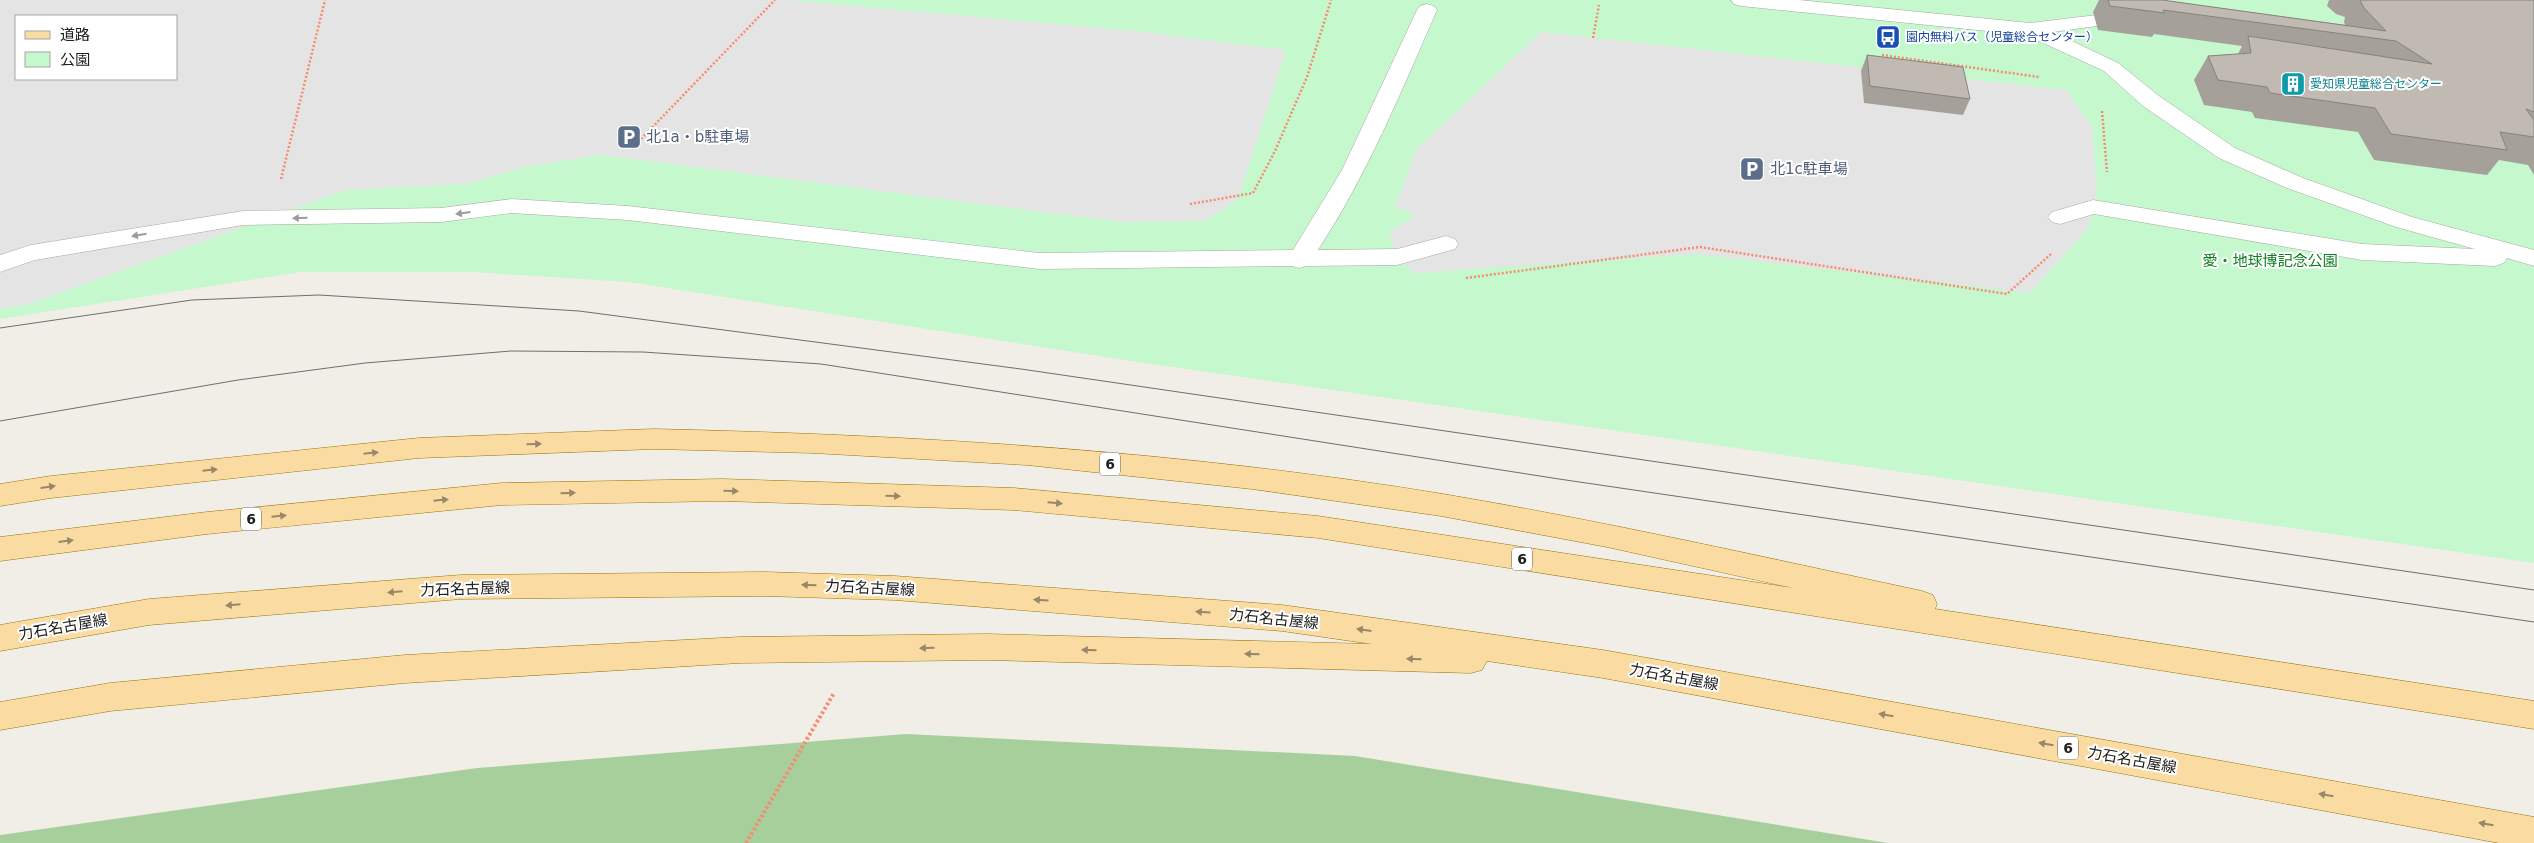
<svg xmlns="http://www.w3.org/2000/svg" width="2534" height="843" viewBox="0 0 2534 843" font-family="'DejaVu Sans','Noto Sans JP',sans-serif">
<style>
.forest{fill:#a7cf9c}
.park{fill:#c6f8ce;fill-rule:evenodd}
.parking{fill:#e4e4e4;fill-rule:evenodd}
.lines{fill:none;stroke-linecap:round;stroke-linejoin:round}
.service-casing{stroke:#a7a7a7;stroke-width:1}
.primary-casing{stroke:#997403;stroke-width:1}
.path-far1{stroke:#f78b71;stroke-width:2.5;stroke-dasharray:2 2;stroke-linecap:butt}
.path{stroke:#f78b71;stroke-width:4;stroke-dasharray:2.5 2.5;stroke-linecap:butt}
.service{fill:#fff;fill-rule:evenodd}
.primary{fill:#fadca2;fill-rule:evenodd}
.tram{stroke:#6e6e6e;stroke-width:1}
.wall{fill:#a6a09a}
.building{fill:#c1bab3;stroke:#87827d}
.oneway{fill:#9b9b9b}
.oneway2{fill:#988768}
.labels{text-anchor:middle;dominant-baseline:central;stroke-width:4;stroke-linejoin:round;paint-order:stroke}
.far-transit-label{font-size:12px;fill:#164399;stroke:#fff;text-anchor:start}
.far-culture-label{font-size:12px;fill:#0d838f;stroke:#fff;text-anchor:start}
.shield{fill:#fff;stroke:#636363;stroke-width:1}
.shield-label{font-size:14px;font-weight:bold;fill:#202020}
.service-label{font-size:15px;fill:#4e5e75;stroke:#fff;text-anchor:start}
.park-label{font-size:15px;fill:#0e7e21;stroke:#fff}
.street-label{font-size:15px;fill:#202020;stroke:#fff}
</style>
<rect width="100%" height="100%" fill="#f0eee7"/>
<path class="forest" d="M906,734l449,22 533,87h-1888v-8l477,-67z"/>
<path class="park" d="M0,0h2534v563l-1403,-202 -502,-79 -157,-10h-171l-301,47zM16,16h160v63h-160z"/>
<g class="parking">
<path d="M0,0h787l348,31 151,19 -48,149 -33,22 -84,1 -519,-67 -74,11 -61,18 -121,6 -317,114 -29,5zM16,16h160v63h-160z"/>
<path d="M1541,32l525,58 26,37 5,61 -9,40 -58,65 -335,-39 -281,19 -17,-16 -8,-25 22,-13 3,-7 -19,-4 21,-58z"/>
</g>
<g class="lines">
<defs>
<g id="service">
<path d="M1731,0h68l231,23 67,-8 7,2 3,4 -3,4 -51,7 65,31 41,33 76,52 68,30 109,39 122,33v16l-27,-8 -3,5 -9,3 -133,-6 -268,-46 -34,10 -8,-2 -4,-5 4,-5 41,-12 269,44 113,5 -79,-22 -109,-39 -68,-30 -76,-52 -39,-35 -78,-36 -285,-29 -7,-2z"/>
<path d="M1427,4l7,2 3,4c-36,82 -70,165 -119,240l79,-1 49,-13 9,3 3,5 -3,5 -58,16 -90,1 -8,2 -7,-2 -253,3 -411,-49 -117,-7 -70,9 -198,3 -208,35 -35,12v-17l31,-10 212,-34 198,-3 70,-9 117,7 411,47 254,-3 49,-80 75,-160 3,-4z"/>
</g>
<g id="primary">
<path d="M654,429c264,6 528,22 789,65 161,27 320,63 479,97l11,4 4,9 -2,5 599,92v28l-1216,-191 -304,-28 -292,-9 -220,4 -295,29 -207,27v-24l207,-25 295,-29 220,-4 292,9 304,28 475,72 -186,-41 -166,-31 -189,-27 -225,-24 -214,-12 -159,-4 -235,9 -368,40 -51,8v-22l51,-8 368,-38z"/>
<path d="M765,572l130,4 387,29 321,45 931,167v26h-35l-896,-165 -116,-17 -5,9 -11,3 -484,-13 -247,3 -335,20 -295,28 -110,19v-28l110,-19 295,-28 335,-18 247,-3 385,10 -90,-13 -387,-31 -130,-4 -304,3 -312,26 -149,26v-26l149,-26 312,-24z"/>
</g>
</defs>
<use href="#service" class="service-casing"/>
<use href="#primary" class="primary-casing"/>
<g class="path-far1">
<path d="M1593,38l6,-33"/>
<path d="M1882,59v-4l157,22"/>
<path d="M2102,111l5,61"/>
<path d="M641,139l134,-139"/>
<path d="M281,179l44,-179"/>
<path d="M1190,204l63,-11 22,-42 32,-74 24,-77"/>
<path d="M1466,278l234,-31 307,47 44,-40"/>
</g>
<path class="path" d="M746,843l88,-150"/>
<use href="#service" class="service"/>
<use href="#primary" class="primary"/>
<g class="tram">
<path d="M0,328l192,-28 127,-5 260,16 442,58 1513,221"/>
<path d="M0,421l238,-41 127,-17 146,-12 132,1 178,12 738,115 975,143"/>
</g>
</g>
<g class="wall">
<path d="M2099,0h63l183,25 -1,-3 1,-5 -9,-3 -9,-8 2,-6h205v175l-6,-10 -29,-5 -12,15 -113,-15 -16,-28 -103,-14 -3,-6 -48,-7 -10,-25 14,-24 30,-2 4,-8 -88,-12 -2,3 -54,-7 -5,-18z"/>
<path d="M1867,55l103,44 -7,16 -99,-12 -3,-32z"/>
</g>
<g class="building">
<path d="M2108,0h54l224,31 -22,-23 -4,-8h174v112l-8,-3 8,11v17l-34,-5 7,18 -116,-16 -16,-26 -105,-15 -3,-6 -49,-7 -10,-24 43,-3 -3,-17 184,28 -36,-23 -233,-31 2,3 -55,-7z"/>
<path d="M1867,55l96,12 7,32 -100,-13z"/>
</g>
<defs><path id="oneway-solid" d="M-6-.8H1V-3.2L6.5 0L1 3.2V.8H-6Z" transform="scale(1.25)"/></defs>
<g class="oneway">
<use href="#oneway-solid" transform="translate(463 213) rotate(172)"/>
<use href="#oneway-solid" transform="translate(300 218) rotate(179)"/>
<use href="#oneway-solid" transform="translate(139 235) rotate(171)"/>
</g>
<g class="oneway2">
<use href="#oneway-solid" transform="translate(534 444) rotate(-2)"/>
<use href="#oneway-solid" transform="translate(371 453) rotate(-6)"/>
<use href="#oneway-solid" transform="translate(210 470) rotate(-6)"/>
<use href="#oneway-solid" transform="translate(48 487) rotate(-8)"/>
<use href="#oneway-solid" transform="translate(731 491) rotate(2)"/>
<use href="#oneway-solid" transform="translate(568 493) rotate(-1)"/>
<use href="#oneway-solid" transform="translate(893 496) rotate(2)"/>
<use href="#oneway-solid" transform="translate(441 500) rotate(-6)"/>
<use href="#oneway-solid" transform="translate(1055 503) rotate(5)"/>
<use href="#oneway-solid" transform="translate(279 516) rotate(-6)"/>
<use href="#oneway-solid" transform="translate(66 541) rotate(-7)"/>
<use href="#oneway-solid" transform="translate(809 585) rotate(-178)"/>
<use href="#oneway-solid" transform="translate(395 592) rotate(175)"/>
<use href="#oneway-solid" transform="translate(1041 600) rotate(-176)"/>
<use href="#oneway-solid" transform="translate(233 605) rotate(175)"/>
<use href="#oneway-solid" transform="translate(1203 612) rotate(-176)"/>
<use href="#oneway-solid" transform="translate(1364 630) rotate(-172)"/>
<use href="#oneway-solid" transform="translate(927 648) rotate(179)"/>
<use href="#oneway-solid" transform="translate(1089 650) rotate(-178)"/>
<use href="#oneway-solid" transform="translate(1252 654) rotate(-178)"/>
<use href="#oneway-solid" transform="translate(1414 659) rotate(-178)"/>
<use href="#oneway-solid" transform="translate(1886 715) rotate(-170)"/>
<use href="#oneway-solid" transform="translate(2046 744) rotate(-170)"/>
<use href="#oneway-solid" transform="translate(2326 795) rotate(-170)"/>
<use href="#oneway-solid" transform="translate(2486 824) rotate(-170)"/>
</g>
<defs>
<symbol id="bus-square" viewBox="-11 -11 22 22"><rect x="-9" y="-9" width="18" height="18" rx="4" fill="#1a4fb4" stroke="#fff"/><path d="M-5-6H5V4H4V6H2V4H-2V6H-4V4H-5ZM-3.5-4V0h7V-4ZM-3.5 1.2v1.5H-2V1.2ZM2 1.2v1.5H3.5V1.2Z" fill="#fff"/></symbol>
<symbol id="building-square" viewBox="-11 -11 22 22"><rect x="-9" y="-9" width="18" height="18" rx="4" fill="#0f9aa8" stroke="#fff"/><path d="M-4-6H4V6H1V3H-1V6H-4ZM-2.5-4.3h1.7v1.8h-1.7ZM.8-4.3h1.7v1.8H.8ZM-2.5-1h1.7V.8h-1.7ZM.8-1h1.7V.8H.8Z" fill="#fff"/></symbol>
<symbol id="parking-square" viewBox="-11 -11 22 22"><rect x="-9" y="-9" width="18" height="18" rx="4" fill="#5c6f8a" stroke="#fff"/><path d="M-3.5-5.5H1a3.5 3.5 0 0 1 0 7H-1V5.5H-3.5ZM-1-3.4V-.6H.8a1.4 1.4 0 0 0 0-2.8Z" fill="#fff"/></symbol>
</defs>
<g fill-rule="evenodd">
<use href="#bus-square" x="1874" y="23" width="28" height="28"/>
<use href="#building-square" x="2279" y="70" width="28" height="28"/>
<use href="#parking-square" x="615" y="123" width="28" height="28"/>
<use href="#parking-square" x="1738" y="155" width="28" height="28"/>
</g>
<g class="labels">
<g class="far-transit-label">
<text x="1906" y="37">園内無料バス（児童総合センター）</text>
</g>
<g class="far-culture-label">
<text x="2310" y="84">愛知県児童総合センター</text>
</g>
<g class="shield">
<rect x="1100" y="452.5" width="20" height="23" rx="4"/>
<rect x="241" y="507.5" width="20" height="23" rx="4"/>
<rect x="1512" y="547.5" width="20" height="23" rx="4"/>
<rect x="2058" y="736.5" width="20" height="23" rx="4"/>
</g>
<g class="shield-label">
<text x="1110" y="464">6</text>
<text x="251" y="519">6</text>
<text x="1522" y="559">6</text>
<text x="2068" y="748">6</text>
</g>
<g class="service-label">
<text x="646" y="137">北1a・b駐車場</text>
<text x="1770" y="169">北1c駐車場</text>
</g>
<g class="park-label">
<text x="2270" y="261">愛・地球博記念公園</text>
</g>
<g class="street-label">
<text transform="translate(870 588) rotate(3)">力石名古屋線</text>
<text transform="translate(465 589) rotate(-2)">力石名古屋線</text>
<text transform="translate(1274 619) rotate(6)">力石名古屋線</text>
<text transform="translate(63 627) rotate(-10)">力石名古屋線</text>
<text transform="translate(1674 677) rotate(10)">力石名古屋線</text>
<text transform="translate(2132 760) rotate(10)">力石名古屋線</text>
</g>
</g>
<rect x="15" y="15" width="162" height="65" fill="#ffffff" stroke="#a6a6a6"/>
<rect x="25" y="31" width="25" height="8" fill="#fadca2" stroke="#a6a6a6"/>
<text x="60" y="40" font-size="15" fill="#202020">道路</text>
<rect x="25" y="52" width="25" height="15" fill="#c6f8ce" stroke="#a6a6a6"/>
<text x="60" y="65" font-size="15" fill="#202020">公園</text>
</svg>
